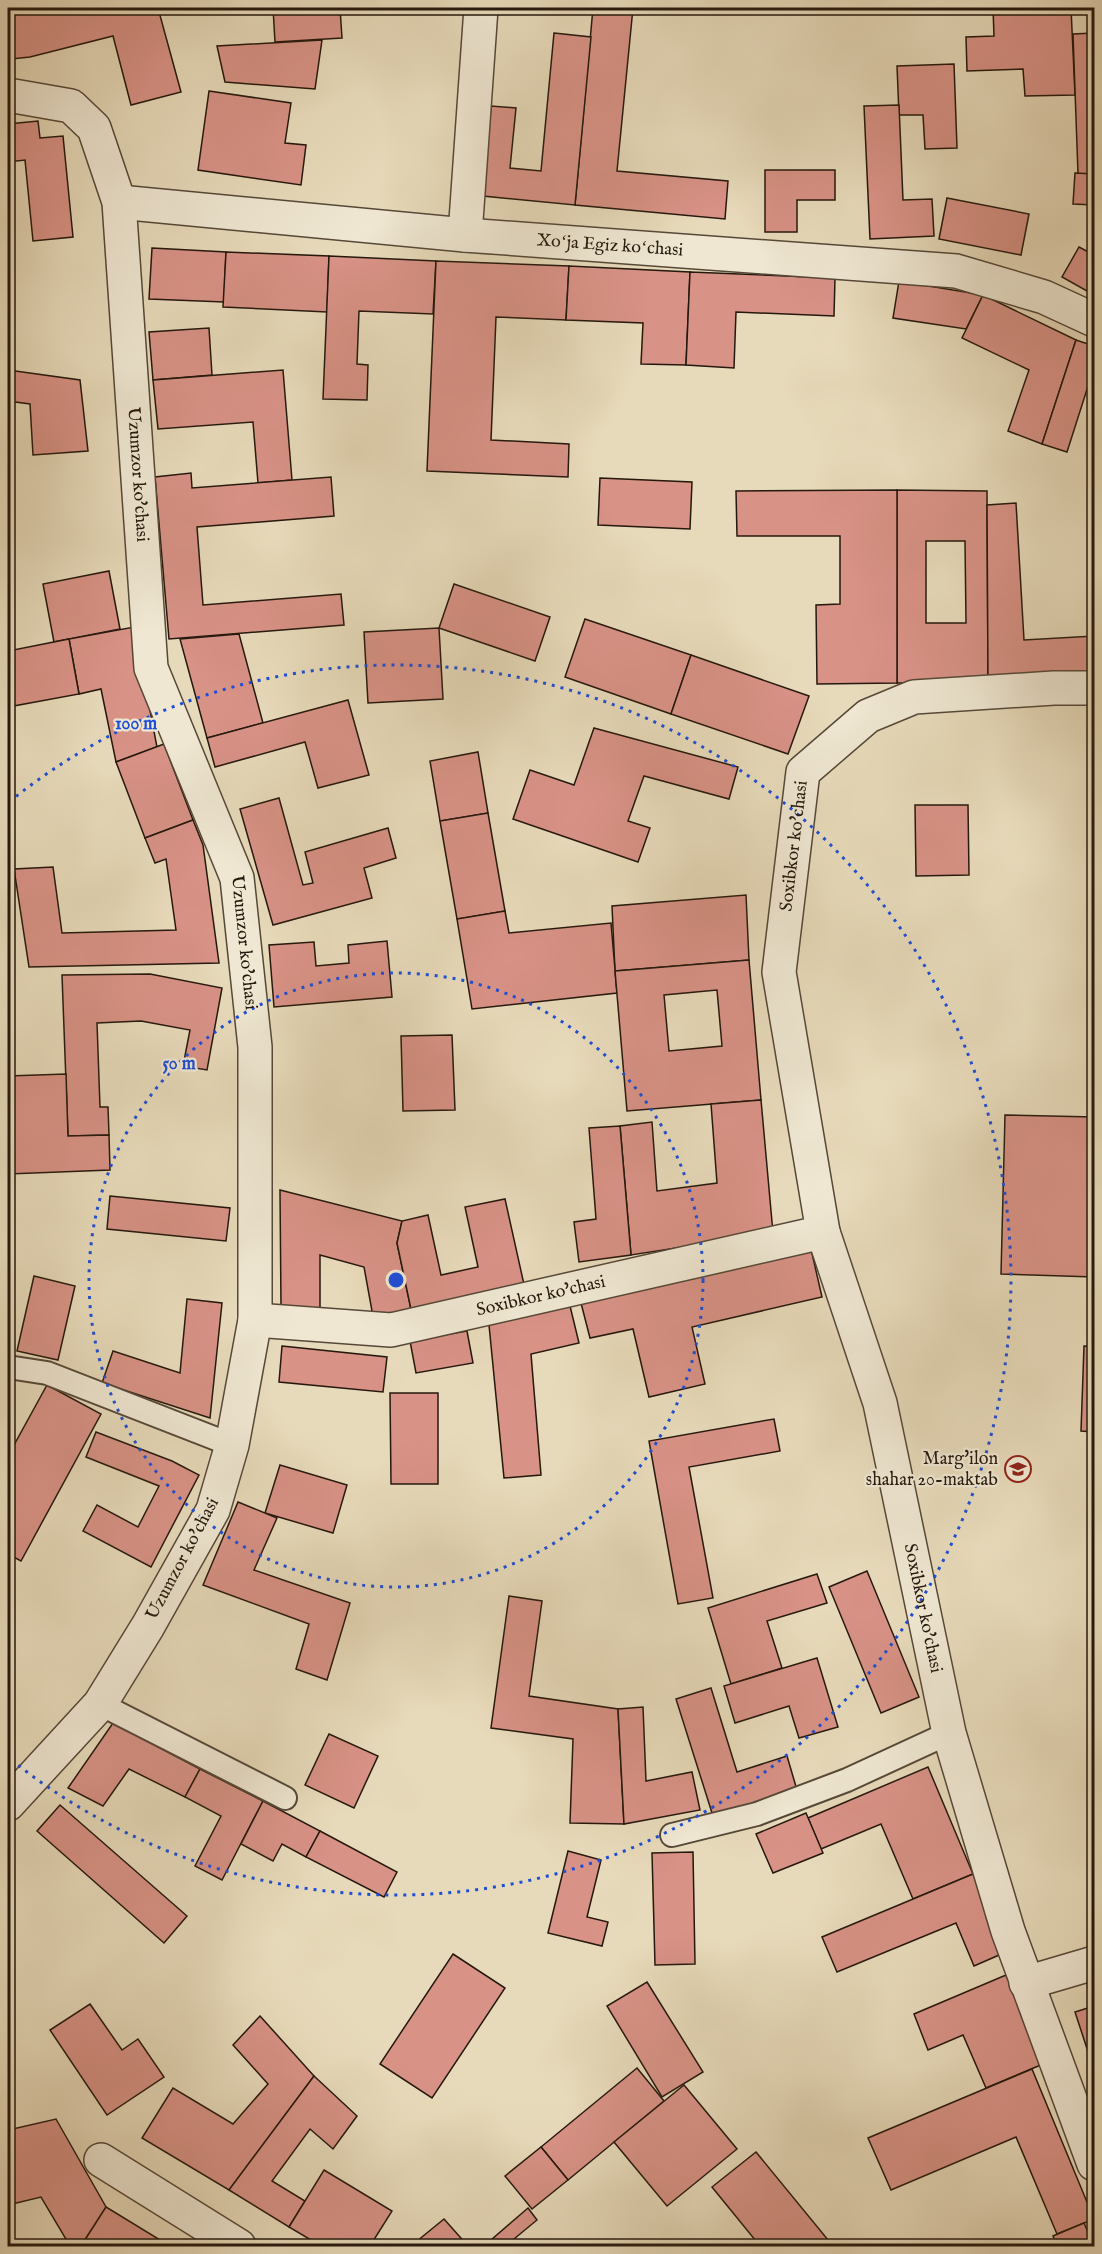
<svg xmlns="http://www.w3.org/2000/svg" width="1102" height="2254" viewBox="0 0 1102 2254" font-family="'IM FELL English',serif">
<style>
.building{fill:#d89286;stroke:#25180d;stroke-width:1.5;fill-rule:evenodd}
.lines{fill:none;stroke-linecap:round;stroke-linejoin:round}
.lane-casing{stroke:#564838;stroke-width:26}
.street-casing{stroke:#564838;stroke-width:36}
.lane{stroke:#efe7d2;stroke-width:22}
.street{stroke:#efe7d2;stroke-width:33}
.ring{fill:none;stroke:#1d4ed8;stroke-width:3;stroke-dasharray:3 6}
.labels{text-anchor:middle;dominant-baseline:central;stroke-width:4.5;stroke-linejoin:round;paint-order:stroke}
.street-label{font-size:18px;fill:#25180d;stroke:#efe7d2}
.poi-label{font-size:18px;fill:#25180d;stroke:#efe7d2;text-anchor:end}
.centre{fill:#1d4ed8;stroke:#efe7d2;stroke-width:3}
.ring-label{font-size:18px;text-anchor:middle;font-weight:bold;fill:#1d4ed8;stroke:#efe7d2;stroke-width:4.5;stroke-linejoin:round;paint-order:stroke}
</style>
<rect width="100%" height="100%" fill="#e7daba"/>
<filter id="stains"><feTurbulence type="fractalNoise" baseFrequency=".00333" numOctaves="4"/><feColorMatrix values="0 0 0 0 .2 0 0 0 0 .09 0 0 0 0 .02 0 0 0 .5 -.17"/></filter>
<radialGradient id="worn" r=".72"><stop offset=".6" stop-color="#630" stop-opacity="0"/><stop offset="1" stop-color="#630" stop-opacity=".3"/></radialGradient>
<g class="building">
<path d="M8,8h16l1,2 12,-2h121l23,84 -50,13 -18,-69 -83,21 -19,2 -3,-2z"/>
<path d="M273,8h67l2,30 -67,4z"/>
<path d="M593,8h40l-16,163 111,10 -3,38 -150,-14z"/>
<path d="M714,8h33l-1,3z"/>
<path d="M993,8h78l4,87 -50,1 -2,-27 -56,2 -1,-34 28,-1z"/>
<path d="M554,33l37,4 -16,168 -92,-9 8,-90 25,2 -6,60 31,3z"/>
<path d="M1094,33v141h-16l-5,-140z"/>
<path d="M322,40l-7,49 -90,-7 -8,-36z"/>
<path d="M954,64l3,84 -32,1 -2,-34h-24l-2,-49z"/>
<path d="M209,91l82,12 -6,40 21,2 -5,40 -103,-15z"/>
<path d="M899,105l4,95 29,-1 2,37 -64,3 -6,-133z"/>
<path d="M38,121l2,17 23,-2 10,101 -40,4 -8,-81 -17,2v-38z"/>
<path d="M765,170h70v30h-38v32h-32z"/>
<path d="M1075,173l19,1v31l-21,-1z"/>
<path d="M947,198l82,16 -8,41 -82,-16z"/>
<path d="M1079,247l15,8v40l-32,-18z"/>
<path d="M152,248l74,4 -2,50 -75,-3z"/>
<path d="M226,252l103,4 -2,56 -104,-5z"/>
<path d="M329,256l107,5 -3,53 -74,-3 -2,53 11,1 -1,35 -44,-1z"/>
<path d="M436,261l133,5 -3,54 -70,-3 -5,123 78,4 -1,33 -141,-6z"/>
<path d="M569,266l121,6 -4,93 -45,-1 2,-41 -77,-3z"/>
<path d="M690,272l145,6 -1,38 -98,-4 -2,56 -48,-3z"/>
<path d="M899,281l84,14 -17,34 -73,-11z"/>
<path d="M983,295l93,45 -34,104 -34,-13 21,-61 -67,-32z"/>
<path d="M209,328l3,47 -59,5 -4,-48z"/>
<path d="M1076,340l18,6v39l-5,-2 -22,69 -25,-8z"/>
<path d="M8,370l72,10 8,71 -55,4 -3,-51 -22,-3z"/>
<path d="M283,370l9,110 -34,3 -5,-61 -95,7 -5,-49z"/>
<path d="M191,473l1,15 139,-11 3,39 -137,11 6,78 138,-11 3,31 -175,14 -14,-162z"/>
<path d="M600,478l92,4 -2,47 -92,-4z"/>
<path d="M897,490l90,1 1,192h-91zM926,541h39l1,82h-40z"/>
<path d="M897,490v193l-80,1 -1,-79 24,-1v-68h-103l-1,-45z"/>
<path d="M1016,503l8,137 70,-4v36l-106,7 -1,-174z"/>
<path d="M109,571l11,58 -66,13 -11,-58z"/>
<path d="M454,584l96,33 -15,44 -96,-33z"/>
<path d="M585,619l106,36 -20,59 -106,-37z"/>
<path d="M134,627l23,120 -41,15 -15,-73 -22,5 -10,-55z"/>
<path d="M439,628l4,71 -75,4 -4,-71z"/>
<path d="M239,634l24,89 -56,15 -27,-99z"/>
<path d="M69,639l10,55 -71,13v-56z"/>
<path d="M691,655l118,41 -21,58 -117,-40z"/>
<path d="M348,700l21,75 -51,13 -13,-46 -90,25 -8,-29z"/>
<path d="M594,728l144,39 -9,32 -85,-23 -16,45 22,7 -12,34 -125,-43 17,-49 44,15z"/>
<path d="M164,744l29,76 -48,18 -29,-76z"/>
<path d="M478,752l10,61 -48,8 -10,-60z"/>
<path d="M279,798l24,87 10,-2 -8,-31 83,-24 8,30 -32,10 8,30 -99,27 -33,-116z"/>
<path d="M915,805h53l1,70 -53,1z"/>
<path d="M488,813l17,98 -48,8 -17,-98z"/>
<path d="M193,820l10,25 16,118 -190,4 -15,-98 39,-2 9,66 114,-3 -10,-71 -11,4 -10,-25z"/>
<path d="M746,895l3,65 -134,11 -3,-65z"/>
<path d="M505,911l4,22 102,-10 6,70 -145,16 -15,-90z"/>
<path d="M387,941l5,56 -118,10 -5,-62 45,-3 2,24 33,-3 -1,-18z"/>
<path d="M749,960l12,140 -134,11 -12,-140zM717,990l5,56 -53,5 -5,-56z"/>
<path d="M1091,961l3,1v85h-6z"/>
<path d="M150,974l72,14 -15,82 -24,-4 7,-36 -49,-9 -44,2 3,84h8l1,28 -41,1 -6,-161z"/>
<path d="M452,1035l3,75 -52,1 -2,-75z"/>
<path d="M66,1074l2,62 41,-1 1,35 -102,4v-98z"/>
<path d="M761,1100l12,133 -142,22 -11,-129 32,-4 5,69 60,-8 -6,-79z"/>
<path d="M1005,1115l89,2v160l-93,-3z"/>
<path d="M620,1126l11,129 -52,7 -5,-40 22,-3 -7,-91z"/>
<path d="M280,1190l122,31 -5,22 15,71 -38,8 -10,-55 -44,-12v55l-39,-3z"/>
<path d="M110,1196l120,12 -4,33 -119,-12z"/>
<path d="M505,1199l20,90 -113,25 -15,-71 5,-22 26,-6 13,60 37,-8 -13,-60z"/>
<path d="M811,1249l11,48 -130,30 13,57 -56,13 -16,-68 -43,9 -9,-35z"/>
<path d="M34,1276l41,10 -17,74 -41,-9z"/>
<path d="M187,1299l35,4 -12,115 -108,-35 11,-32 67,22z"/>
<path d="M570,1306l9,37 -48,11 10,121 -37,3 -15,-153z"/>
<path d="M467,1331l6,32 -57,10 -6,-32z"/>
<path d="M282,1346l105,11 -4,35 -104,-10z"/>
<path d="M1084,1346l10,1v85l-13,-1z"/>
<path d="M47,1385l54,29 -80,147 -13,-7v-98z"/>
<path d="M390,1393h48v91h-47z"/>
<path d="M774,1419l6,32 -91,16 24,131 -35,6 -29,-163z"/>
<path d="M96,1432l76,29 27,14 -48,92 -68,-36 14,-26 41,22 21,-41 -73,-29z"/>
<path d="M280,1465l67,20 -14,48 -68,-20z"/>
<path d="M238,1502l39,16 -23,52 96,33 -23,77 -31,-11 13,-45 -106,-39z"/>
<path d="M867,1571l52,126 -38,16 -52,-126z"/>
<path d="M817,1574l10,29 -60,18 15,47 -51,16 -23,-76z"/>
<path d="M509,1596l33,5 -13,95 89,13 6,115 -54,-1 3,-84 -82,-11z"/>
<path d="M817,1658l21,69 -39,11 -10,-32 -54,17 -11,-37z"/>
<path d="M711,1688l26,84 50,-16 10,34 -84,26 -37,-117z"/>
<path d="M643,1707l3,74 46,-9 8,38 -76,14 -6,-115z"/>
<path d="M113,1723l87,46 -15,28 -56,-28 -26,37 -35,-18z"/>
<path d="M329,1734l49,22 -24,52 -49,-23z"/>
<path d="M928,1767l45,107 -60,25 -32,-75 -60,25 -13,-31z"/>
<path d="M200,1769l63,32 -41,79 -27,-14 26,-50 -36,-19z"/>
<path d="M263,1801l57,30 -14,26 -24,-13 -9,17 -32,-17z"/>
<path d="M60,1805l127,111 -23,27 -127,-112z"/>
<path d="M806,1813l17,40 -50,20 -17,-39z"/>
<path d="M320,1831l77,41 -13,25 -78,-40z"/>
<path d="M568,1851l33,9 -14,57 21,5 -6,24 -54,-13z"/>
<path d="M693,1852l2,112 -40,1 -3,-112z"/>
<path d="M973,1874l33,78 -32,14 -18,-43 -119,49 -15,-35z"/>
<path d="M453,1954l52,34 -73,110 -52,-34z"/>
<path d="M1006,1975l37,89 -57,24 -23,-53 -35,15 -14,-36z"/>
<path d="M647,1982l56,90 -41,25 -55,-91z"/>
<path d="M90,2004l32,46 16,-11 26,38 -57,38 -57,-85z"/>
<path d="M1094,2006v64l-19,-58z"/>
<path d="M260,2016l54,60 -85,114 -87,-52 31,-50 60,36 35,-40 -35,-39z"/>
<path d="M637,2068l27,33 -96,79 -27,-33z"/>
<path d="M1032,2069l62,150 -37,15 -41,-97 -125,53 -23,-52z"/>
<path d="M314,2076l43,40 -24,33 -23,-20 -38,52 33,20 -16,26 -60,-37z"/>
<path d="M684,2085l53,64 -70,57 -53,-64z"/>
<path d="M56,2119l50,88 -25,39h-11l-29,-49 -33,8v-75z"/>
<path d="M541,2147l27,33 -36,29 -27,-33z"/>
<path d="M756,2152l77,94h-73l-48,-59z"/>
<path d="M324,2170l68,41 -22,35h-49l-32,-19z"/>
<path d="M106,2207l64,39h-89z"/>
<path d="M528,2208l9,12 -23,19 7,7h-37z"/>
<path d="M444,2219l24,27h-57z"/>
<path d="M1084,2223l10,23h-37l-4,-10z"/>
</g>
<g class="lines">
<defs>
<g id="lane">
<path d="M8,1367l39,6 185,72"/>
<path d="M100,1704l185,94"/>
<path d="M672,1835l85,-21 90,-34 102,-47"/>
</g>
<g id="street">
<path id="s1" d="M8,95l63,11 23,22 25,74 32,466 86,210 18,169v273l-23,125 -19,65 -65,116 -48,78 -92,100"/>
<path d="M119,202l346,33 491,36 88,26 50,23"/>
<path d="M465,235l16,-227"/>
<path id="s2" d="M823,1232l57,171 69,330 59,198 86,233"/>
<path id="s3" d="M255,1320l136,10 432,-98 -44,-260 24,-200 65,-56 46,-19 140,-9h40"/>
<path d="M1026,1983l68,-20"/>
<path d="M101,2160l138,86"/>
</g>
</defs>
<use href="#lane" class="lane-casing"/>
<use href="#street" class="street-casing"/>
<use href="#lane" class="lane"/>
<use href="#street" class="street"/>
</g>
<g class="ring">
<circle cx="396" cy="1280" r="307"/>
<path d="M9 802A615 615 0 1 1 9 1758"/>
</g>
<defs>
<symbol id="school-ring" viewBox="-11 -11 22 22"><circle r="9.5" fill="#efe7d2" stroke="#8f2418" stroke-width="1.5"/><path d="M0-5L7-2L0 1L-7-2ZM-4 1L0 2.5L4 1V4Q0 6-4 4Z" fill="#8f2418"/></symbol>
</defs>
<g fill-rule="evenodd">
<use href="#school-ring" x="1003" y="1454" width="30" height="30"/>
</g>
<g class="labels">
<g class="street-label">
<text transform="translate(610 246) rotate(4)">Xoʻja Egiz koʻchasi</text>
<text stroke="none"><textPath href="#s1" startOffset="447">Uzumzor ko'chasi</textPath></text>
<text stroke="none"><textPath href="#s3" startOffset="970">Soxibkor ko'chasi</textPath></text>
<text stroke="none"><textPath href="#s1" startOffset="933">Uzumzor ko'chasi</textPath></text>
<text stroke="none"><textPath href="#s3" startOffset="290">Soxibkor ko'chasi</textPath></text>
<text transform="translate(183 1559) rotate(-62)">Uzumzor ko'chasi</text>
<text stroke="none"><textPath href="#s2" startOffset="390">Soxibkor ko'chasi</textPath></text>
</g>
<g class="poi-label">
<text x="998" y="1459">Marg'ilon<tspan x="998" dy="21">shahar 20-maktab</tspan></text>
</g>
</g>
<circle cx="396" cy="1280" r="9" class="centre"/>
<g class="ring-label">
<text x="136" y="729">100 m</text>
<text x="179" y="1069">50 m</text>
</g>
<rect width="1102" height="2254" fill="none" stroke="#e7daba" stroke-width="30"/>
<rect x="9" y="9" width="1084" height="2236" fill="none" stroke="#25180d" stroke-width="3"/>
<rect x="15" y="15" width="1072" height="2224" fill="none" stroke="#25180d" stroke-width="1.5"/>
<rect width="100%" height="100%" filter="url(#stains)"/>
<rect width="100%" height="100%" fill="url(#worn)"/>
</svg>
